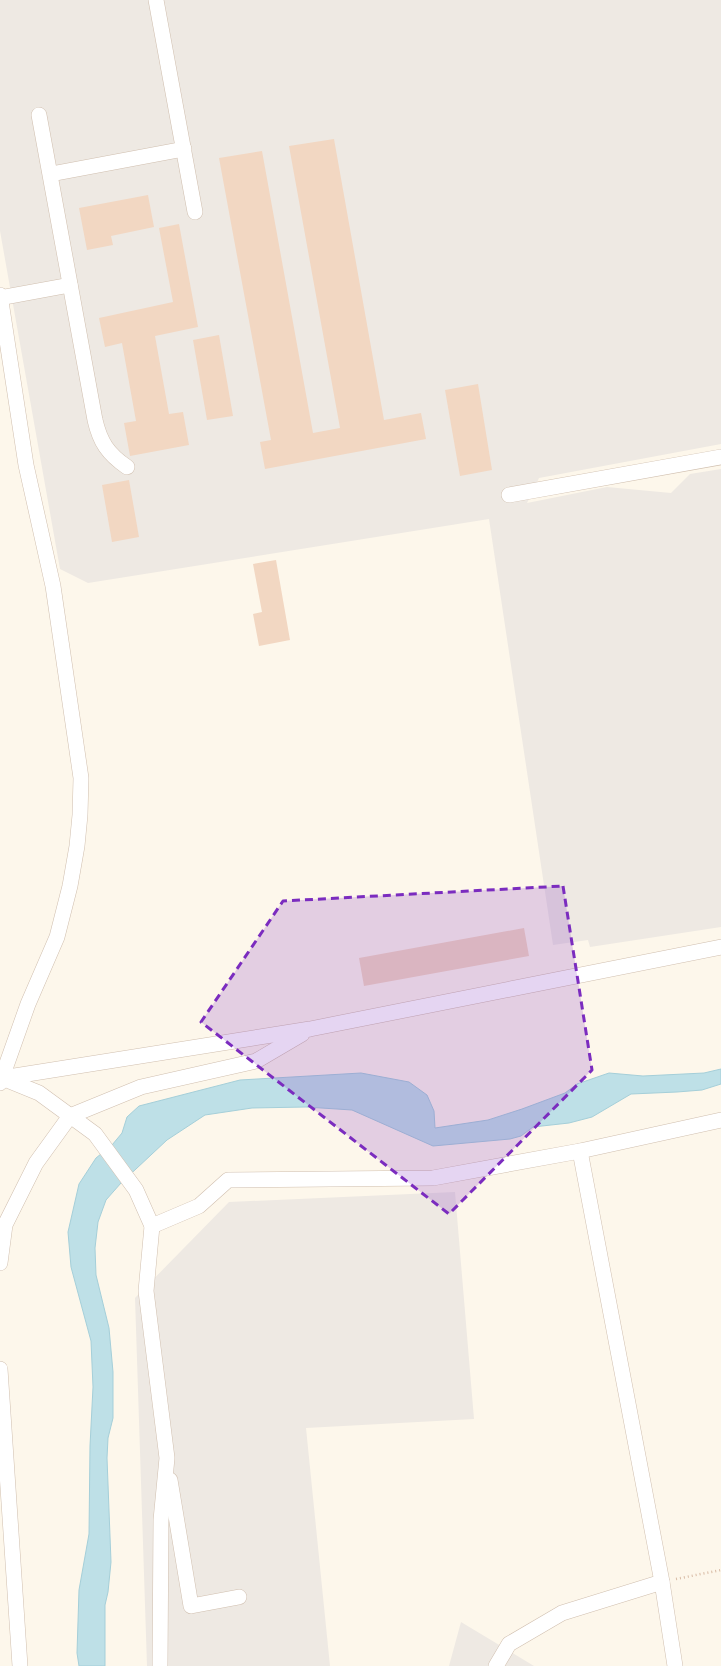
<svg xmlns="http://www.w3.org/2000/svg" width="721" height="1666" viewBox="0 0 721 1666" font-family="'Archivo Narrow',sans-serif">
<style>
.industrial{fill:#eee9e3}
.water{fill:#bee0e7;stroke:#a5cfd9}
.building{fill:#f2d7c2}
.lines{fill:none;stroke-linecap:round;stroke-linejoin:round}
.minor-casing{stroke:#d0bfaf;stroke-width:16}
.path{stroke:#d8bba5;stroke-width:2.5;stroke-dasharray:1 3;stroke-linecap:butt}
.minor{stroke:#fff;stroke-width:15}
.marked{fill:#7b2cbf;fill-opacity:0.2;stroke:#7b2cbf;stroke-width:3;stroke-dasharray:8 5;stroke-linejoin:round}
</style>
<rect width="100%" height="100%" fill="#fdf7eb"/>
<g class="industrial">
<path d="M0,0h721v444l-182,34 -12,25 80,-16 64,6 19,-19 31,-5v458l-131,20 -2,-7 -35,5 -64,-426 -401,64 -28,-14 -60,-338z"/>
<path d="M455,1192l19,227 -168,9 24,238h-183l-12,-368 94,-96z"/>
<path d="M461,1622l73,44h-85z"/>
</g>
<path class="water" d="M721,1069v15l-19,6 -25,2 -46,2 -39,23 -23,6 -36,4 -12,9 -11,3 -77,7 -81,-36 -46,-3 -54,1 -47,7 -38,25 -46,43 -15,17 -8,22 -3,26 1,27 13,53 4,44v46l-5,20 -1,20 4,104 -3,30 -3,13v61h-26l-2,-13 2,-63 10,-56 1,-88 3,-59 -2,-46 -20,-74 -3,-35 11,-48 17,-26 16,-13 10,-12 5,-16 12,-11 101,-26 121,-7 48,9 18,13 7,16 1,17 53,-8 34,-11 43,-16 12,-9 32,-11 34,3 61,-3z"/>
<g class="building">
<path d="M334,139l50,281 37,-7 5,26 -161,30 -5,-27 11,-2 -52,-282 43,-7 51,282 27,-5 -51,-282z"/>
<path d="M148,195l6,32 -43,9 2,9 -26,5 -8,-42z"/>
<path d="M179,224l19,103 -43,9 14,78 14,-2 6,33 -59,11 -6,-33 12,-2 -14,-78 -17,4 -6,-29 74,-16 -14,-74z"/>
<path d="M219,335l14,81 -26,4 -14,-80z"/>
<path d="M478,384l14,86 -32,6 -15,-86z"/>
<path d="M129,480l10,57 -27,5 -10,-57z"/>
<path d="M276,560l14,80 -31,6 -6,-32 9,-2 -9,-48z"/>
<path d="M524,928l5,28 -165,30 -5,-28z"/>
</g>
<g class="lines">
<defs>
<g id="minor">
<path d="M156,0l39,212"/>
<path d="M39,115l56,305c5,22 13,34 32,47"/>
<path d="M51,174l133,-25"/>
<path d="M0,295l26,170 27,121 28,192 -1,37 -3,31 -7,40 -13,51 -29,67 -28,79"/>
<path d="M0,298l70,-13"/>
<path d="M509,495l212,-38"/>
<path d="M2,1078l308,-49 411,-82"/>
<path d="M2,1078l37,15 56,41 41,56 16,36 -6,65 21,167 -6,62 -1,146"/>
<path d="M580,1151l82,431 13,84"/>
<path d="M152,1226l47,-20 29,-26 205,-2 147,-27 141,-31"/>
<path d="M0,1263l5,-38 31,-62 34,-47 71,-29 115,-26 46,-27"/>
<path d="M0,1369l20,297"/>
<path d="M170,1480l21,126 48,-9"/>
<path d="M496,1666l13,-22 53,-31 100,-31"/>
</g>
</defs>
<use href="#minor" class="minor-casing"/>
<path class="path" d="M676,1579l45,-9"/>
<use href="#minor" class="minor"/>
</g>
<path class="marked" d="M563,886l29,184 -143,144 -248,-192 82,-121z"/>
</svg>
